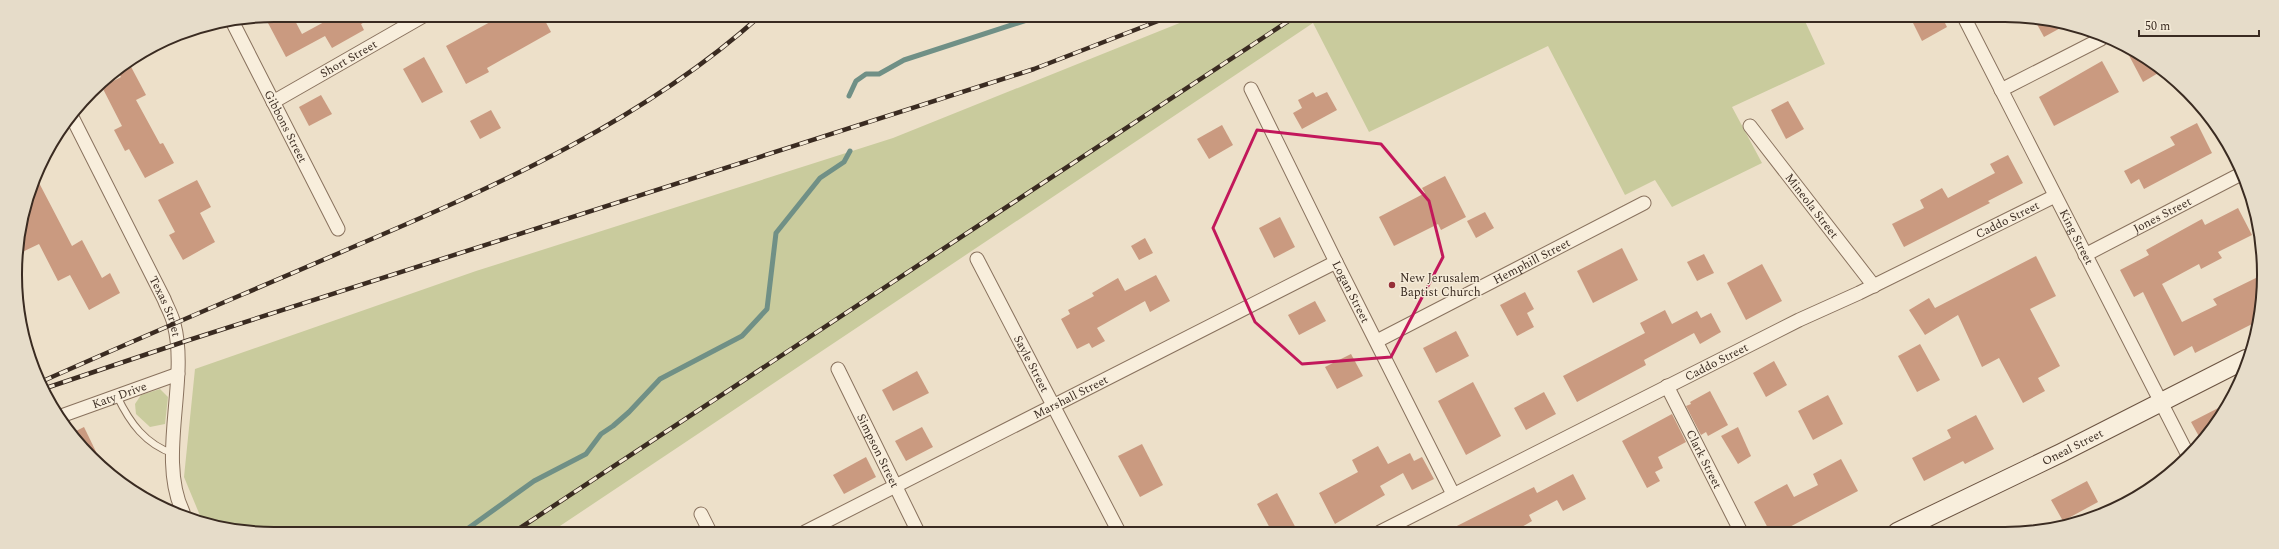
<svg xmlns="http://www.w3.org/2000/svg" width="2279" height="549" viewBox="0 0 2279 549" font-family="Spectral,serif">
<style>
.green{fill:#c9cb9d}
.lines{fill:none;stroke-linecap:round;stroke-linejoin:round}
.stream{stroke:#709086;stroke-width:5}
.building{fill:#ca9a80}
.lane-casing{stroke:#89725e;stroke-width:8}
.street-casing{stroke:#89725e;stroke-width:15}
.secondary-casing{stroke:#6b5341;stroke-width:20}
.lane{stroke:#f8eedc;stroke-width:6}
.street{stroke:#f8eedc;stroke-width:13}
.secondary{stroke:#f8eedc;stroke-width:18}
.rail-casing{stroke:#3a2b21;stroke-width:4.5}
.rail{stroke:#f5ebd8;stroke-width:3;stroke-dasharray:9;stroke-linecap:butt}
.marked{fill:none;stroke:#c2185b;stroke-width:3;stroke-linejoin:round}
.poi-dot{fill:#963038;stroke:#f5ebd8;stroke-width:1.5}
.labels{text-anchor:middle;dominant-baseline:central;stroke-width:3;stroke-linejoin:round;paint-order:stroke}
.street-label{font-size:12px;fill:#3a2b21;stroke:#f5ebd8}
.poi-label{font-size:12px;fill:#3a2b21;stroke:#f5ebd8;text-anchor:start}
.rim{fill:none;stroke:#3a2b21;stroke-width:2}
</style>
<rect width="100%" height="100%" fill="#ede0c9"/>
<g class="green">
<path d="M1197,16l606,1 22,47 -93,43 30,56 -90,44 -17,-27 -30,15 -77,-149 -179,86 -56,-109 -762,509h-311l-39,-14 -17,-41 11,-108 281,-98 417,-133z"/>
<path d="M160,389l8,8 -3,27 -15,3 -14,-13 -1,-10 6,-9z"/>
</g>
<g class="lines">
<g class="stream">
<path d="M1006,16l6,7"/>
<path d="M849,96l7,-15 10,-7h13l25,-14 135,-44"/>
<path d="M463,532l71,-51 52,-27 15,-20 12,-8 16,-14 31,-33 82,-43 25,-27 9,-76 44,-55 24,-16 6,-11"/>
</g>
</g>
<g class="building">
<path d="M283,15h9l10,19 35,-19h41l-17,9 3,6 -32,18 -7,-12 -39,21 -18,-34z"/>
<path d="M503,15h39l9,17 -64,36 2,4 -23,12 -20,-38z"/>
<path d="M1910,17h32l5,10 -25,14z"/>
<path d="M2033,17h6l25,9 -20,11z"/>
<path d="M2124,46l10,4 26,22 -17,10z"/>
<path d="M424,57l19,35 -21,11 -19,-34z"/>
<path d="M2102,61l17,31 -65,34 -15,-29z"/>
<path d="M129,63l17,32 -10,5 24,44 3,-1 11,20 -29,15 -16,-29 -4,2 -11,-21 8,-4 -20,-39 19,-10 -4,-6z"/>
<path d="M1313,92l3,5 11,-5 10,18 -35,19 -9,-16 9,-5 -4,-8z"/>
<path d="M321,95l11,19 -23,12 -10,-19z"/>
<path d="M1788,101l16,28 -18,10 -15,-29z"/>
<path d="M491,110l10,18 -21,11 -10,-18z"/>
<path d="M2197,123l15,30 -68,36 -5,-10 -8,5 -7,-13 51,-26 -5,-8z"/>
<path d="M1222,125l11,20 -24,14 -12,-20z"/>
<path d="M2008,155l15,28 -35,18 2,2 -86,44 -12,-23 32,-16 -4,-8 22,-12 6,10 47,-25 -5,-9z"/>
<path d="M1445,176l21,41 -25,13 -3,-6 -44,22 -15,-29 46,-24 -3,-5z"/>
<path d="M37,179l35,67 10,-6 20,38 8,-5 10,20 -31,17 -19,-35 -12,6 -19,-37 -23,11z"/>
<path d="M197,180l14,27 -11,6 15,29 -32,18 -14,-25 6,-3 -17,-32z"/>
<path d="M2238,208l14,27 -34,17 4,6 -21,11 -2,-5 -37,20 20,38 35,-17 -4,-6 47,-23 2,33 -4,12 -63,32 -3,-7 -18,10 -31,-64 -9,5 -14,-27 29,-15 -3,-5 36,-20 20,-11 3,6z"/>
<path d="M1485,212l9,16 -18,10 -9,-17z"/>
<path d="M1280,217l15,30 -21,11 -15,-30z"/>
<path d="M1145,238l8,15 -14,7 -8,-14z"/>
<path d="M1622,248l16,32 -45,23 -16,-32z"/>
<path d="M1704,254l10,19 -17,8 -10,-19z"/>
<path d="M2036,256l20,40 -26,13 30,57 -22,12 7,13 -22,12 -24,-45 -17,9 -24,-52 -33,20 -16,-25 20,-12 6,10z"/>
<path d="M1762,264l20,37 -36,19 -19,-37z"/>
<path d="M1156,275l14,26 -20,11 -5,-11 -48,27 8,13 -13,7 -3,-5 -12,6 -16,-30 9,-5 -2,-4 26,-14 -2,-3 26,-15 7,13z"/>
<path d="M1525,292l9,17 -7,4 7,14 -17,9 -17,-31z"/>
<path d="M1315,301l11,20 -27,14 -11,-20z"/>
<path d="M1665,310l7,14 25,-13 4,7 10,-5 10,19 -21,12 -6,-11 -50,27 2,5 -69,37 -14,-26 82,-43 -5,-10z"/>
<path d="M1456,331l13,25 -33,17 -13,-25z"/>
<path d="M1920,344l20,36 -23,12 -19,-36z"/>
<path d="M1351,354l12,22 -26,13 -12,-22z"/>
<path d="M1774,361l13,24 -21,12 -13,-24z"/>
<path d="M917,371l12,22 -36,18 -11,-21z"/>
<path d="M1473,382l28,54 -35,19 -28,-54z"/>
<path d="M1710,391l18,34 -20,11 -2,-4 -5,3 -15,-29 5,-2 -1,-2z"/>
<path d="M1544,392l12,22 -30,16 -12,-22z"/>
<path d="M1828,395l15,29 -30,16 -15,-29z"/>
<path d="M2228,403l-20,27 -7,10 -10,-18z"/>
<path d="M1672,414l14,28 -28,15 5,11 -8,4 5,9 -13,7 -25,-47z"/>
<path d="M1976,415l18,34 -29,15 -2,-3 -39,20 -12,-23 39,-20 -4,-8z"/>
<path d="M84,427l16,33 -30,-26z"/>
<path d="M922,427l11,20 -27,14 -11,-20z"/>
<path d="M1738,427l13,29 -13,8 -17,-28z"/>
<path d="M1142,444l21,41 -23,12 -22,-41z"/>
<path d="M1378,446l10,18 22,-11 4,8 8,-4 12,22 -22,11 -9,-17 -23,13 5,9 -50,29 -16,-31 39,-21 -6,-12z"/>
<path d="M866,457l10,20 -32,17 -11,-19z"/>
<path d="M1841,459l17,32 -78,41h-10l-16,-30 33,-18 7,13 24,-12 -5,-11z"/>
<path d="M1573,474l13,25 -23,12 -6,-11 -28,15 3,6 -19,11h-68l89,-45 3,6z"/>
<path d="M2087,481l11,21 -35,19 -12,-21z"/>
<path d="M1277,493l21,39h-26l-15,-28z"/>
</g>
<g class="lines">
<defs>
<path id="lane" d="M117,396c13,27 28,48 57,58"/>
<g id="street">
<path id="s1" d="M1964,17l225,440"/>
<path id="s2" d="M233,23l105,206"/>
<path id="s3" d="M1251,89l85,173 117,232"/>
<path d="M2001,90l100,-51"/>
<path id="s4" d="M273,102l152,-87"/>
<path id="s5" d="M73,119l91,180c3,8 8,16 10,25 15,56 -17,134 9,188"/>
<path id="s6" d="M1750,126l124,160"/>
<path id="s7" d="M2085,255l154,-80"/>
<path id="s8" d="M977,259l142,273"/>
<path id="s9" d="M1377,341l267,-138"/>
<path id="s10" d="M838,369l80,163"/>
<path id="s11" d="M1667,386l74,146"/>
<path id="s12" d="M61,416l117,-42"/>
<path d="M701,514l9,18"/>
<path id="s13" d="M805,532l531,-270"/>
<path id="s14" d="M1380,532l419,-212 60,-27 196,-97"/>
</g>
<g id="secondary">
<path id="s15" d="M1897,532l164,-79 185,-94"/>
</g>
</defs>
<use href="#lane" class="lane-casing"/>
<use href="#street" class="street-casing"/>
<use href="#secondary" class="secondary-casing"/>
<use href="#lane" class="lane"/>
<use href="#street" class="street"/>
<use href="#secondary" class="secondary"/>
<defs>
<g id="rail">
<path d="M43,381c105,-47 211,-91 317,-137 141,-60 284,-124 400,-228"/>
<path d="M46,388l143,-48 845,-271 137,-53"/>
<path d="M514,532l782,-516"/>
</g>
</defs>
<use href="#rail" class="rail-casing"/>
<use href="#rail" class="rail"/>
</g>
<path class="marked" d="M1257,130l124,14 48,57 14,56 -52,100 -89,7 -47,-42 -42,-94z"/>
<circle class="poi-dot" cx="1392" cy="285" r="4"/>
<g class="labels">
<g class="street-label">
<text stroke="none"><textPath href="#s4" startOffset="87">Short Street</textPath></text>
<text stroke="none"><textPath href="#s2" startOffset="116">Gibbons Street</textPath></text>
<text stroke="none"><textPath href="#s6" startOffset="101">Mineola Street</textPath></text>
<text stroke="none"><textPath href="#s7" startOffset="87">Jones Street</textPath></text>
<text stroke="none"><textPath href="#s14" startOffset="701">Caddo Street</textPath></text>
<text stroke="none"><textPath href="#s1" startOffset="247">King Street</textPath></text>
<text stroke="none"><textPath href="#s9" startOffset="174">Hemphill Street</textPath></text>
<text stroke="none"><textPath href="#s3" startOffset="226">Logan Street</textPath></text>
<text stroke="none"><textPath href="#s5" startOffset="209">Texas Street</textPath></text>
<text stroke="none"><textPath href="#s14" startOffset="377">Caddo Street</textPath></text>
<text stroke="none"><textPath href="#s8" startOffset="118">Sayle Street</textPath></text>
<text stroke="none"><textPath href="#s12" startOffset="62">Katy Drive</textPath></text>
<text stroke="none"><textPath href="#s13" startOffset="298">Marshall Street</textPath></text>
<text stroke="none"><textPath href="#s15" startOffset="195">Oneal Street</textPath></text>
<text stroke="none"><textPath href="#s10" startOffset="91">Simpson Street</textPath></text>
<text stroke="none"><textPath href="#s11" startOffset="82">Clark Street</textPath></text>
</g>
<g class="poi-label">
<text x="1400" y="278">New Jerusalem<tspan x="1400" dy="14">Baptist Church</tspan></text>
</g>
</g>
<path d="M0 0H2279V549H0ZM274 22H2005A252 252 0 0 1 2257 274V275A252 252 0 0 1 2005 527H274A252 252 0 0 1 22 275V274A252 252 0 0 1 274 22Z" fill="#e6dcc9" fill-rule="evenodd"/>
<path class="rim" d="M274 22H2005A252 252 0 0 1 2257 274V275A252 252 0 0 1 2005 527H274A252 252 0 0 1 22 275V274A252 252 0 0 1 274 22Z"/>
<path d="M2139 30v6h120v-6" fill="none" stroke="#3a2b21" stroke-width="2"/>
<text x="2145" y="30" font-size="12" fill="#3a2b21" stroke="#f5ebd8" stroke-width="3" paint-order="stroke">50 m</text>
</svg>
